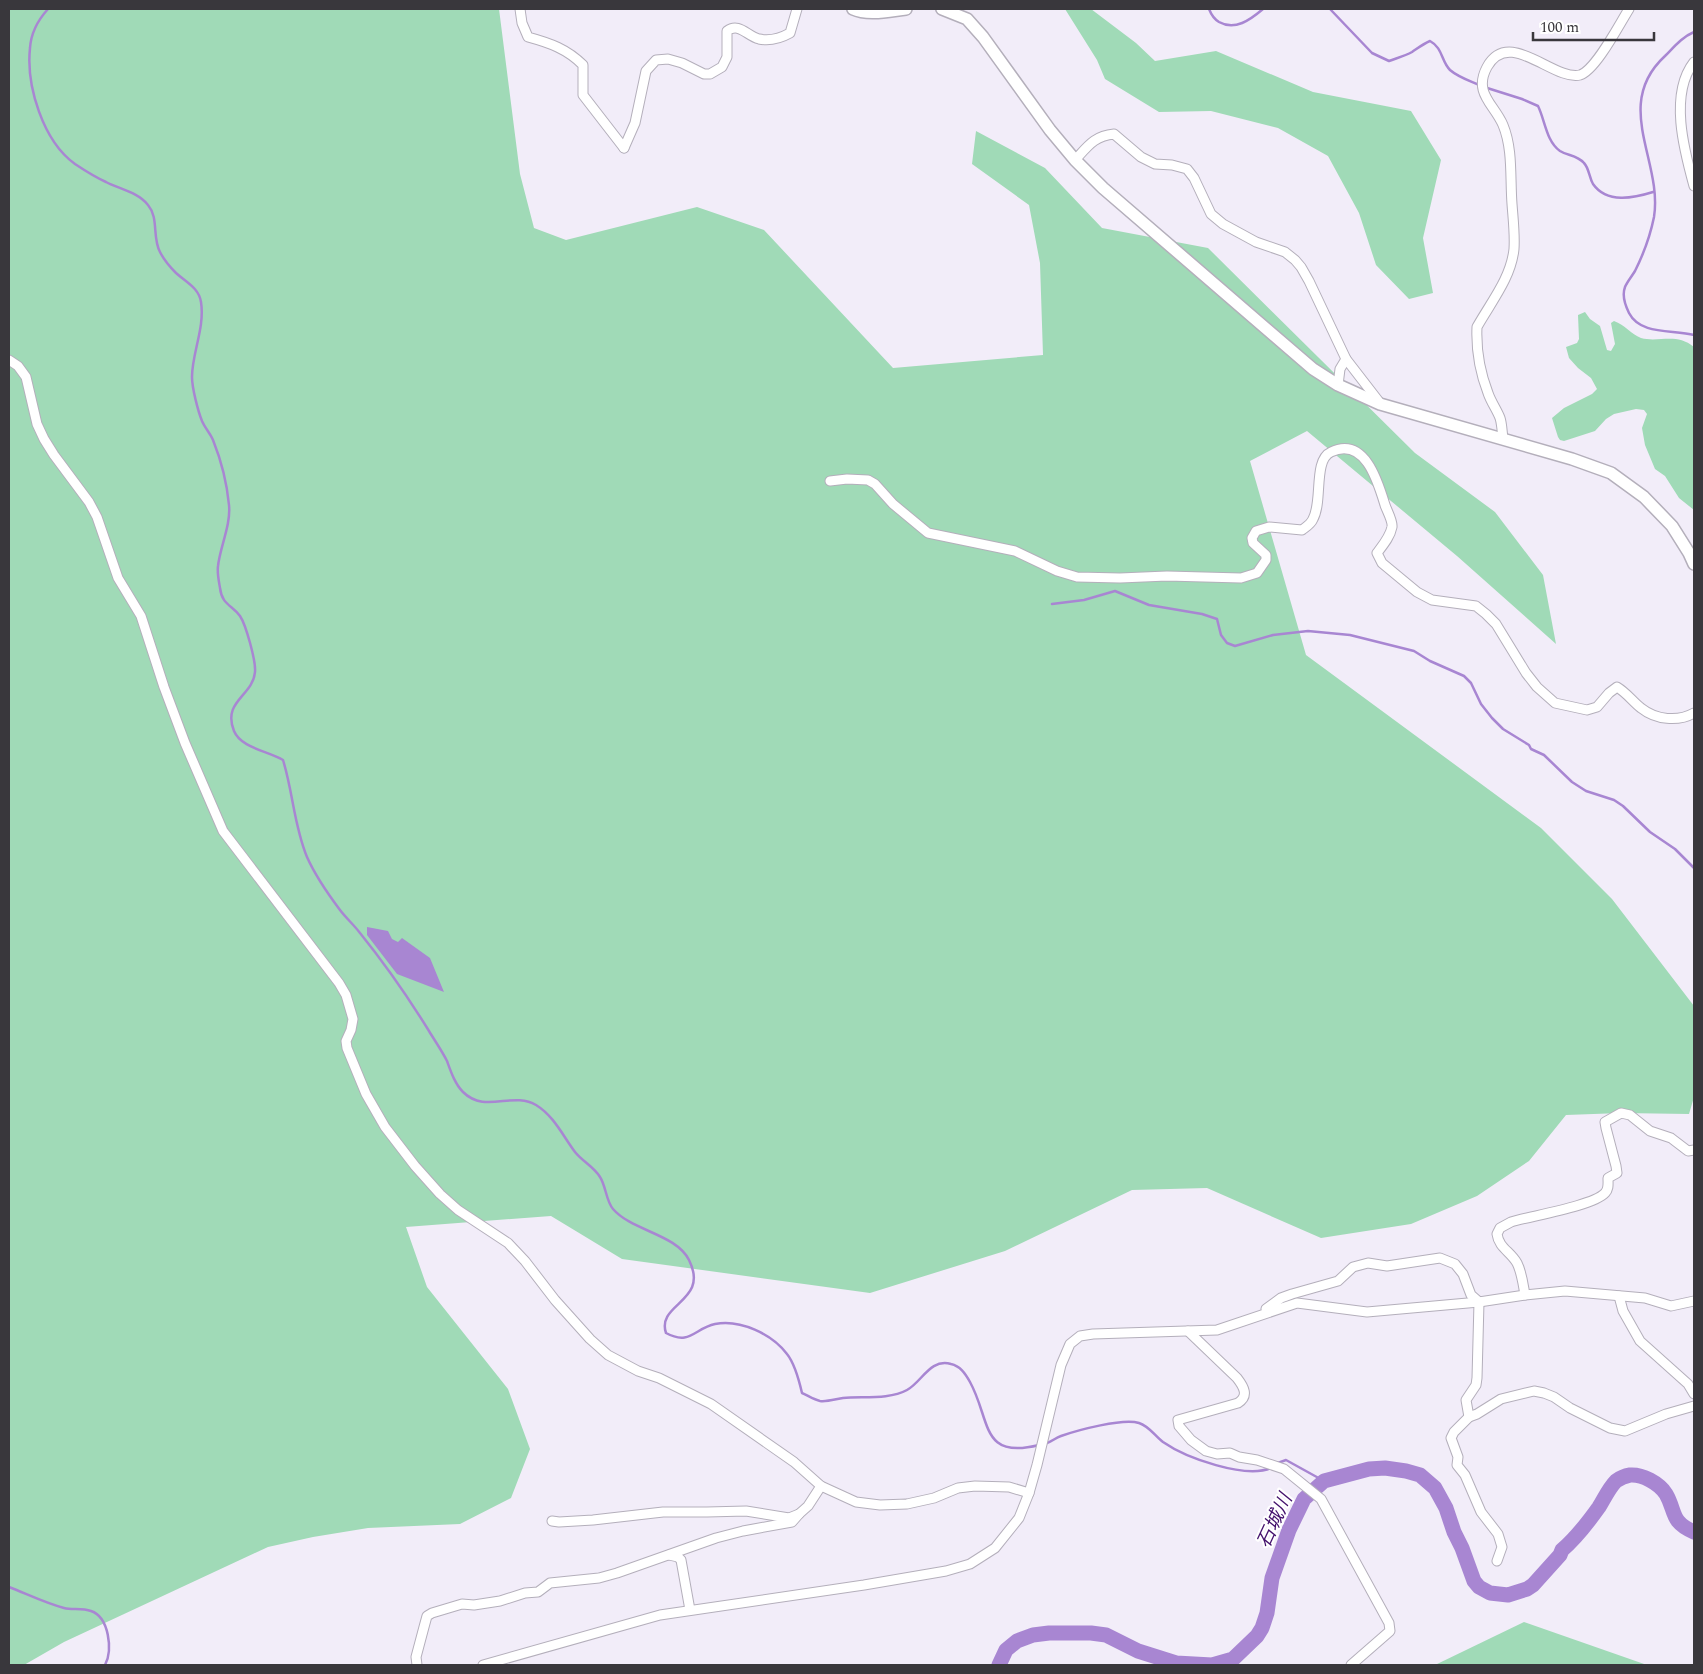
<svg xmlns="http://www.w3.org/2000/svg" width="1703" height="1674" viewBox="0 0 1703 1674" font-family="Spectral,'Noto Sans JP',serif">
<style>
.green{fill:#a0dab7}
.water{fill:#a886d2}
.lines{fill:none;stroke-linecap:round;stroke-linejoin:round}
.stream{stroke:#a886d2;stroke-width:2.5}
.river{stroke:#a886d2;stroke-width:15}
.minor-casing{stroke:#b4afbb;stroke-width:11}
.tertiary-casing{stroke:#b4afbb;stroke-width:14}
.minor{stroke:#fff;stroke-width:9}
.tertiary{stroke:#fff;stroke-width:11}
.labels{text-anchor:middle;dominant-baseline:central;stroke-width:4;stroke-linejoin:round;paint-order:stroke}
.water-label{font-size:19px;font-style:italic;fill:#43106c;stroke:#fff}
</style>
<rect width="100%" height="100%" fill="#f2edf9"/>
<g class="green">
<path d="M9,9h490l21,165 14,54 32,12 131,-33 67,23 129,138 150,-13 -3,-92 -11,-58 -57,-41 4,-33 69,37 57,60 106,20 207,205 80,59 48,63 13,69 -99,-88 -150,-125 -57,30 56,194 235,173 71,71 82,107v91l-5,17 -68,-1 -55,2 -37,46 -52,35 -66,28 -90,14 -114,-50 -75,2 -127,61 -135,42 -248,-34 -71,-43 -145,11 21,60 81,102 22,60 -19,49 -51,26 -92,4 -55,9 -45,10 -204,95 -40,23h-15z"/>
<path d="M1065,9h26l45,34 19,18 61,-10 97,41 98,19 30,49 -18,78 10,55 -24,6 -33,-34 -17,-52 -31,-57 -50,-28 -67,-17 -52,1 -54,-33 -8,-19z"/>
<path d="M1585,312l5,7 10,7 7,24 4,1 4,-7 -4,-21 3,-2c11,4 17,13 27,17 18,5 35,-6 53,9v163l-15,-12 -14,-22 -10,-7 -10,-24 -3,-17 5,-14 -3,-4 -8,-1 -22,5 -8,5 -11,12 -31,10 -4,-1 -2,-3 -6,-19 12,-10 28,-14 5,-5 -6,-11 -13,-10 -9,-10 -3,-11 11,-4 2,-4 -1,-24z"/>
<path d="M1524,1622l123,43h-212z"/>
</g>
<path class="water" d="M367,927l21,4 4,8 6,3 4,-4 28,20 14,34 -47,-18 -30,-39z"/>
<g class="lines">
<g class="stream">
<path d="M48,9c-10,11 -17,24 -18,39 -4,38 13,93 45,116 9,6 20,13 31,18 13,7 32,10 42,23 11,13 4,32 12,47 4,8 10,15 16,21 10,9 23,15 25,29 4,26 -9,51 -9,75 0,11 6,34 10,44 3,7 8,12 11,19 8,20 14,44 16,65 2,20 -9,42 -11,61 -1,7 1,16 2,22 2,17 12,17 20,28 6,9 16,45 15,56 -2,24 -33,29 -21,59 7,17 34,20 49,29 10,32 11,66 24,97 8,18 21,37 33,53 6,8 14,15 20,23 25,31 48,64 69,98 6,10 13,20 18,30 4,11 8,23 16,31 22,22 50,-1 73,13 18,11 27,31 39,47 7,9 19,15 25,25 6,9 6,24 13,32 19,22 63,25 76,51 21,42 -33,43 -23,73 24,13 29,-5 49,-9 25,-5 57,10 72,30 8,10 12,26 15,39 5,2 12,7 18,8 7,1 16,-2 23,-3 19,-2 46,2 64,-8 15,-8 23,-32 44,-26 9,2 14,9 19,18 21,38 10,78 69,63"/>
<path d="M1209,9c2,5 5,10 10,13 16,9 31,-2 44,-13"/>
<path d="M1330,9l42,44 17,8c8,-3 16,-5 23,-9 6,-4 11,-8 18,-11 13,7 11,20 20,29 8,7 20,11 29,15"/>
<path d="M1694,32c-12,5 -20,15 -29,24 -53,49 -2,105 -11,161 -4,20 -10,36 -19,54 -3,5 -8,11 -10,16 -3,8 0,18 4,26 12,23 45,16 65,22"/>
<path d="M1484,87l38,12 16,7c7,14 8,35 22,45 8,5 17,4 24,12 5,5 5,14 9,21 14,20 41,14 60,8"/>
<path d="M1052,604l32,-4 31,-9 34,14 53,9 15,5 4,16 6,8 8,3 38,-11 35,-4 42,4 64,16 16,10 34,15 7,7 10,21 11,14 11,11 26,16 2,4 13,6 28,27 14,9 28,9 9,6 27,26 25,17 19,19"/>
<path d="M1044,1444c6,-1 11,-6 17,-8 17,-6 62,-18 78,-13 10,3 16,13 24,19 23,16 82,37 108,26"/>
<path d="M1275,1464l11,-4 38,21"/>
<path d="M9,1587c18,7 36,16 55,21 8,2 18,0 27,3 18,6 22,39 14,54"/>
</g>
<path class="river" d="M999,1665l7,-15 11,-9 16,-6 16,-2h42l15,2 32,16 38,12 36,2 21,-6 24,-23 5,-8 5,-15 5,-35 17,-48 15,-31 20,-18 45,-12 16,-1 21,3 14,4 15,13 11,20 8,24 8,16 12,33 5,6 11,6 18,2 19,-6 6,-4 27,-30 2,-5c13,-11 27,-29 37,-43 5,-8 10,-19 17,-26 4,-3 8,-5 14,-6 12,-1 29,8 36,19 10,17 4,28 28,38"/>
<defs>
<g id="minor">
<path d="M520,9l2,14 6,14c22,6 39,12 55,28v30l41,53"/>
<path d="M1694,62c-25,32 -10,88 0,124"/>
<path d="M624,148l11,-25 11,-52 10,-11 12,-1 14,4 22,11h6l12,-7 5,-10v-26c12,-9 20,5 32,8 10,2 22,-1 31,-6l7,-24"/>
<path d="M1075,160c13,-14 19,-24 39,-26l27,23 14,7 17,1 15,4 7,9 17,36 12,10 33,18 29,10 10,8 6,7 8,14 37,78 34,44"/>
<path d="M9,360l9,6 8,11 11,47 7,15 10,16 35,47 8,15 21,61 23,38 23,71 21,56 38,88 116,152 7,12 7,24 -2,11 -5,11 1,7 19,46 19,33 30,39 25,28 18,16 50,33 17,18 30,39 35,39 18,16 30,16 21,7 52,26 83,58 27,24 35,16 24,3 27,-1 27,-6 24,-10 17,-2 34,1 20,6"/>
<path d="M1338,385l2,-16 6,-10"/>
<path d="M1503,438c-1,-6 -1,-14 -3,-20 -3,-8 -9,-16 -12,-25 -8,-21 -12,-44 -11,-66 14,-25 34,-49 37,-78 1,-15 -1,-31 -2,-45 -2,-26 1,-55 -9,-79 -9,-21 -30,-32 -16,-58 22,-40 66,14 93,8 16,-5 40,-52 49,-66"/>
<path d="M830,481l17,-2 21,1 7,4 18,20 35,29 87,18 42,20 20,6 43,1 47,-2 74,2 16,-5 9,-13v-5l-13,-12 -1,-5 4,-7 13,-4 33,3c4,-3 9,-6 11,-11 10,-18 0,-59 18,-67 34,-16 47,30 54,53 2,6 8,16 7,22 -2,10 -9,18 -15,26l5,10 35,29 15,8 44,6 10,8 10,10 30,49 11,14 18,16 32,7 10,-3 12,-14 8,-6c10,6 16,15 24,21 15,12 37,14 53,5"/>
<path d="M1525,1295c-2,-11 -3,-22 -8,-32 -7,-12 -18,-15 -20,-29l3,-6 11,-6c19,-6 82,-16 94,-29 4,-4 3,-9 3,-15l9,-5 -1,-7 -10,-38 -1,-6 16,-9 9,2 20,16 21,7 17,13 6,-1"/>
<path d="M1619,1296l4,15 17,30 48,43 6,10"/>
<path d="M1266,1309l15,-11 11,-4 46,-13 15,-14 15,-4 19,3 53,-8 15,6 8,10 8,21 8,7"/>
<path d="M1188,1331l49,47c7,9 12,18 1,25l-60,17 1,6 12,14 15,11 11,3 13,-1 9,4 18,3 27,9 37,30 68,124 1,8 -39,34"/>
<path d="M1469,1417l-3,-17 10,-15 1,-7 2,-76"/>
<path d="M552,1521l7,1 34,-2 70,-8h44l39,-1 43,7 10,-4 9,-8 13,-20"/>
<path d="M669,1555l9,2 3,3 9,50"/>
<path d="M1497,1561l5,-14 -4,-13 -17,-22 -16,-37 -8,-10 1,-8 -7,-19 3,-6 15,-15 8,-3 24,-15 33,-8 10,2 10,4 16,11 40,20 15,3 41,-17 28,-8"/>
<path d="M417,1665l-1,-8 8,-30 3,-11 5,-3 30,-9 12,1 26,-4 25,-8 13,-1 12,-9 49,-5 18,-5 99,-35 27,-7 49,-9 7,-8"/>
<path d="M483,1665l177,-50 204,-30 82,-14 24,-7 25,-16 24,-30 10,-25 8,-28 24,-100 9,-21 10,-8 13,-2 124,-4 80,-27 70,9 112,-10 46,-7 40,-4 80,7 26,8 23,-5"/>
</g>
<g id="tertiary">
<path d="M853,9c15,7 36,2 53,0"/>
<path d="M942,9l25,10 16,18 67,93 25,30 28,28 210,181 25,16 42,19 192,55 39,14 33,24 28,29 17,27 5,11"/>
</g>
</defs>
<use href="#minor" class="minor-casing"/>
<use href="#tertiary" class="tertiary-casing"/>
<use href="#minor" class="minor"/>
<use href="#tertiary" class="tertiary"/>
</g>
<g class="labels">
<g class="water-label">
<text transform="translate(1275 1521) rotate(-65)">石城川</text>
</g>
</g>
<rect width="1703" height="1674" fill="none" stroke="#39373c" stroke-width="20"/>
<path d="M1533 32v8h121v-8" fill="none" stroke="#39373c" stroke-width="2.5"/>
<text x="1540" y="32" font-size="15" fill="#39373c" stroke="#ffffff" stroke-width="4" paint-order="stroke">100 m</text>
</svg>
